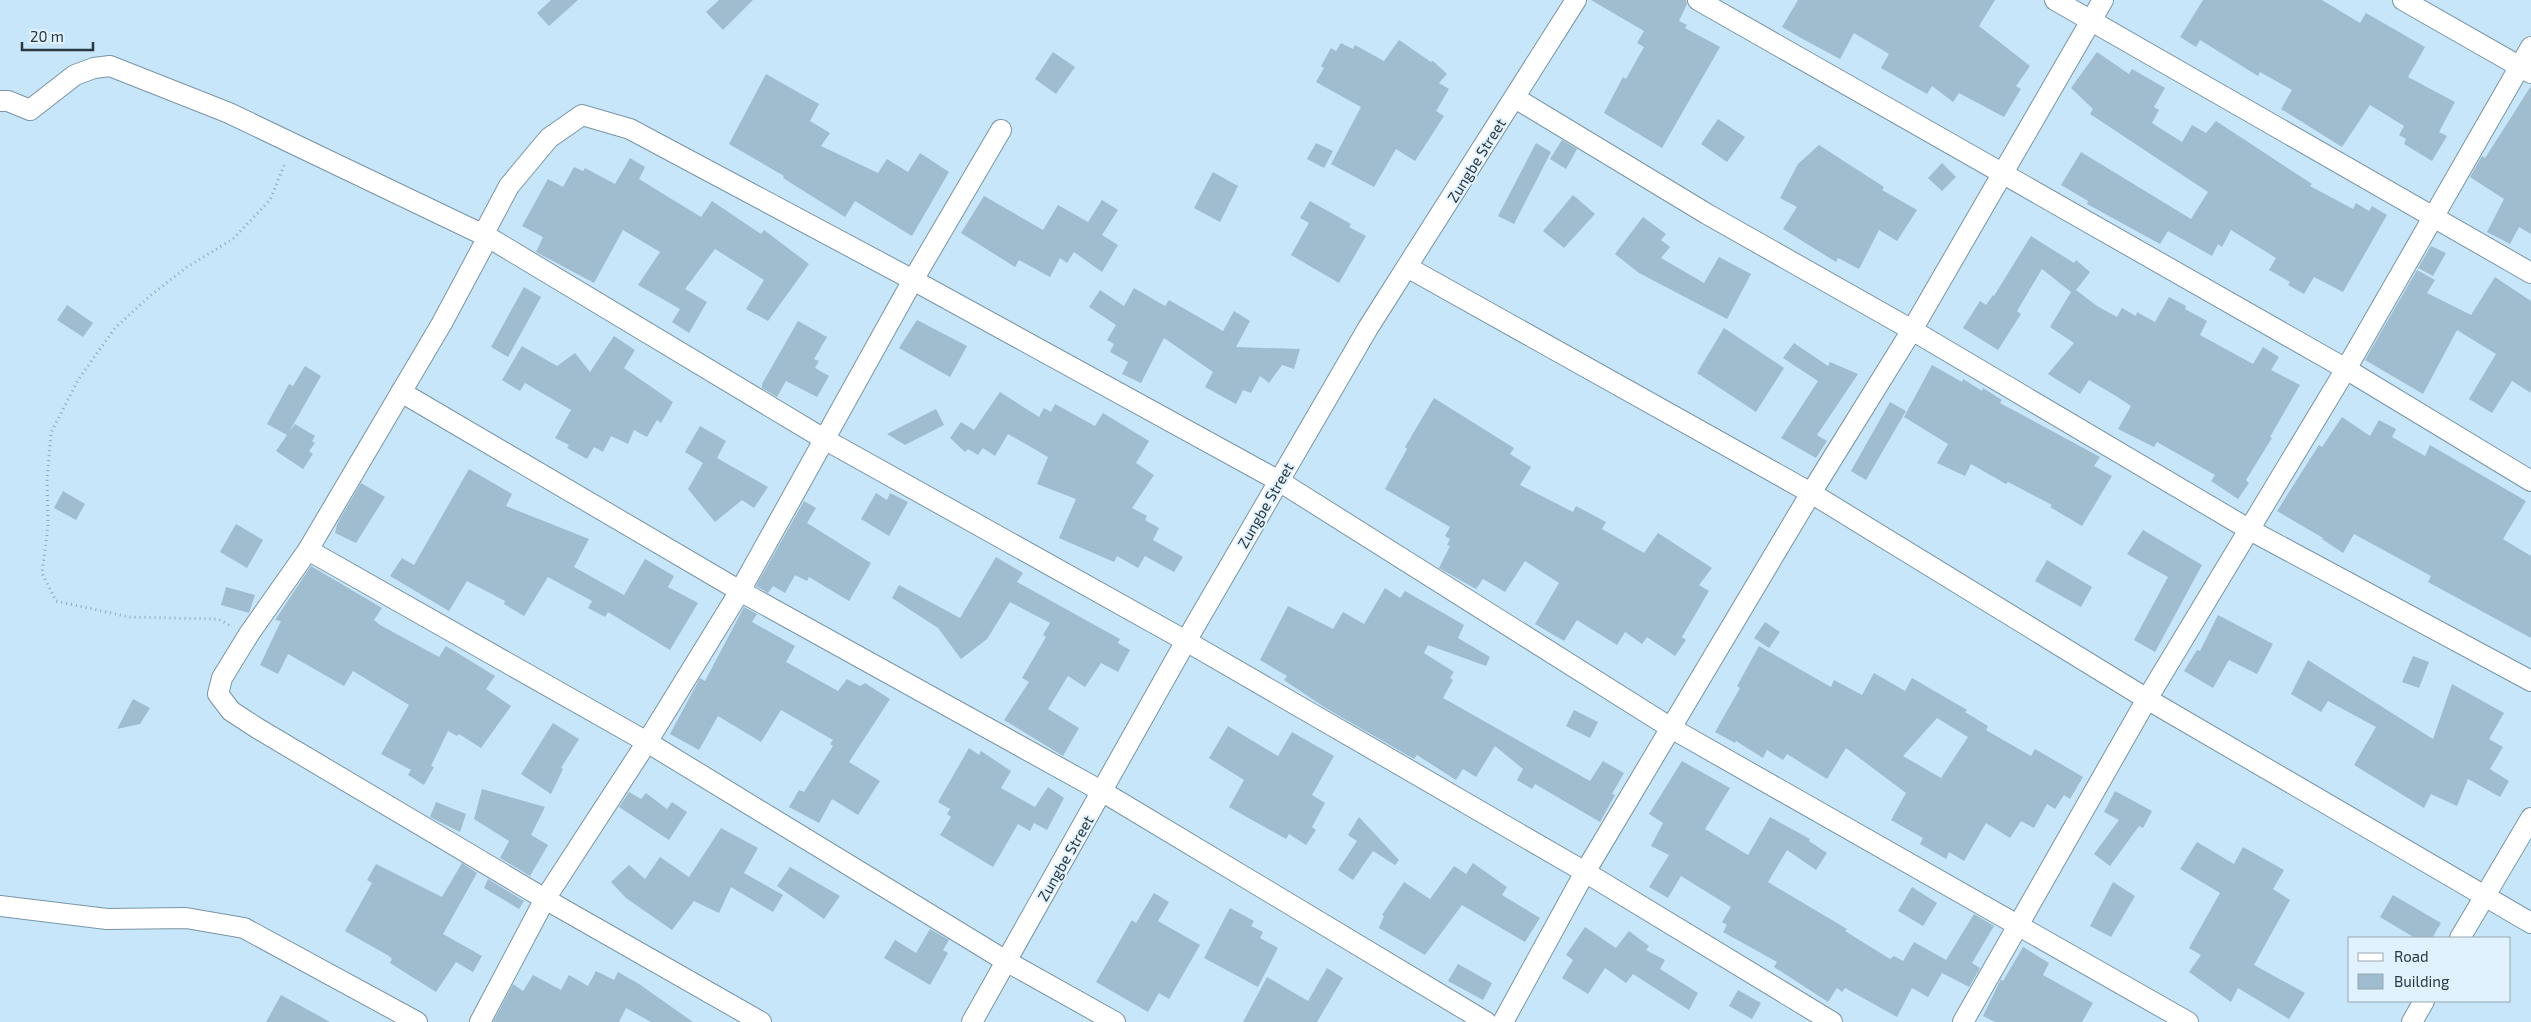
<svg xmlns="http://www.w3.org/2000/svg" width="2531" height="1022" viewBox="0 0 2531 1022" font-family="'Exo 2',sans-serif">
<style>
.building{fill:#9fbdcf;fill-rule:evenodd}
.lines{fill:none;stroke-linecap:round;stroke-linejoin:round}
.minor-casing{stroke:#7895a6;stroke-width:22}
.path{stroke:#8fa8b6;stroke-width:3;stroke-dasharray:1 4;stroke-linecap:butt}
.minor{stroke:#fff;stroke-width:20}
.labels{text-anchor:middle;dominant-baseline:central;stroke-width:4;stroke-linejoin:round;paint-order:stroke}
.street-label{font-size:15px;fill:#2b373e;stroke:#dff2fd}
</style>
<rect width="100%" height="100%" fill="#c7e6f9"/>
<g class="building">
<path d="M551,0h27l-29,26 -12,-13z"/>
<path d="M719,0h34l-30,30 -17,-18z"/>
<path d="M1591,0h95l1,4 -8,17 8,4 -2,3 35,19 -58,101 -58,-35 19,-36 3,2 18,-32 -7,-4 7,-12z"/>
<path d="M1798,0h197l-16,26 51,40 -14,20 5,3 -17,28 -45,-24 -6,9 -21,-16 -5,8 -46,-26 8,-14 -35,-21 -14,26 -39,-21 -19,-11z"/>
<path d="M2203,0h119l38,23 6,-10 59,34 -17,30 47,25 -16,30 8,4 -15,25 -28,-17 2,-5 -7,-4 5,-9 -34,-21 -28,42 -61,-38 11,-19 -32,-18 -2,4 -58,-36 -4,7 -16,-10z"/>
<path d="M1399,40l32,22 2,-1 14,13 -8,9 10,6 -13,22 8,5 -29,45 -19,-12 -22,38 -43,-23 30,-57 -45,-25 8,-14 -3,-2 10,-18 5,3 5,-8 12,6 2,-4 29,16z"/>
<path d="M1053,52l22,15 -19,27 -21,-15z"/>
<path d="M2097,52l32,22 3,-5 33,19 -11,19 5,3 -7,13 30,19 10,-17 14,8 10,-12 96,63 -2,2 43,23 3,-6 13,8 3,-5 15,9 -44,77 -29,-15 -10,17 -16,-9 2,-3 -21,-12 7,-12 -45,-28 -9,17 -4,-3 -6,12 -44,-25 -8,13 -73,-40 1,-3 -27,-16 20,-33 110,67 17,-27 -118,-78 3,-5 -22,-21z"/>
<path d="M766,74l53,30 -9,17 20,12 -9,13 57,27 9,-14 21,13 12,-19 29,19 -37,64 -57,-35 -10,16 -62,-39 1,-2 -55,-32z"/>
<path d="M2531,86v148l-12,-7 -9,17 -23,-12 17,-33 -34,-22 12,-21 3,2 2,-3z"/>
<path d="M1718,119l27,18 -18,25 -26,-18z"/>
<path d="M1562,140l15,9 -11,20 -16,-10z"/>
<path d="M1316,143l17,8 -9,17 -17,-9z"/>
<path d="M1536,143l15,9 -37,72 -16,-8z"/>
<path d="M1819,145l65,42 -2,3 35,20 -20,31 -18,-11 -20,39 -21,-11 -2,4 -53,-33 14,-22 -17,-9 18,-34z"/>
<path d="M630,158l15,9 -6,12 62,38 11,-16 49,33 3,-4 45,34 -41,57 -22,-12 18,-29 -49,-31 -30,40 22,13 -18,31 -17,-11 8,-13 -42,-24 22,-33 -37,-22 -29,53 -58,-31 7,-15 -21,-11 26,-47 15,8 11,-20 9,4 2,-3 30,16z"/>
<path d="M1942,163l14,14 -14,14 -14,-13z"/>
<path d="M1213,172l25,14 -18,36 -26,-14z"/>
<path d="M1573,195l22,19 -31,34 -21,-17z"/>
<path d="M984,196l59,34 15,-25 30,17 14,-22 16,10 -16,25 16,10 -16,27 -28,-20 -7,11 -7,-5 -10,19 -31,-17 -4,7 -54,-34z"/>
<path d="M1310,201l41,23 -2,3 17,9 -27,47 -48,-28 18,-32 -9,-5z"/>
<path d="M1643,217l23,17 -5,6 9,7 -9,11 43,25 15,-26 32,17 -24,45 -88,-46 -24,-19z"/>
<path d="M2031,236l43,27 2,-3 14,12 -14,18 21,16 20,11 5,-9 14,8 1,-4 18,10 14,-25 17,9 -1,3 22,12 -7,14 53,29 10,-17 16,10 -8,13 29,15 -30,52 2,1 -26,42 3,3 -11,16 -27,-18 4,-6 -58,-33 -3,5 -36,-18 13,-23 -15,-10 -27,-16 -9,14 -32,-20 26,-31 -24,-16 21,-35 -29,-23 -25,42 4,3 -23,36 -35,-22 17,-27 6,4 7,-10 1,1z"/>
<path d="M2431,246l15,7 -13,23 -15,-8z"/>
<path d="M2417,270l18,10 -8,13 44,22 24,-38 36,24v92l-19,-12 -20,32 -23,-14 27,-45 -39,-24 -34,64 -58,-34z"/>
<path d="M524,287l17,10 -33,60 -17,-10z"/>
<path d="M1134,288l31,18 4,-6 54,31 11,-20 16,10 -14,26 64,2 -6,20 -12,-4 -13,18 -9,-7 -9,17 -8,-3 -7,14 -31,-17 8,-15 -49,-34 -23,45 -19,-9 6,-12 -18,-10 4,-8 -7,-4 9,-15 -27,-18 11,-17 24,16z"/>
<path d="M67,305l26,18 -10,14 -26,-17z"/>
<path d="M917,320l50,26 -17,31 -51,-29z"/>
<path d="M798,321l29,16 -13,22 5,2 -4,7 14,8 -12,21 -31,-16 -9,16 -15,-9v-4z"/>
<path d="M1724,328l60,40 -28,44 -59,-39z"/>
<path d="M614,336l21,14 -11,18 49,34 -12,21 -4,-3 -10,17 -13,-7 -6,14 -17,-8 -8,16 -9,-5 -7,12 -20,-11 2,-3 -14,-7 16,-28 -46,-27 -5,8 -18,-11 20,-34 35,20 18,-13 15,19z"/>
<path d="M1794,343l34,23 2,-4 28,12 -41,61 10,6 -11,17 -35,-20 37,-57 -35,-23z"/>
<path d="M1932,365l30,17 1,-3 19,12 1,-3 19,12 -2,3 100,54 -6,9 18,10 -30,50 -32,-19 2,-2 -44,-23 -2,2 -35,-20 -6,12 -28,-13 11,-19 -44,-27z"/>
<path d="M305,366l16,10 -32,56 6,-8 20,12 -3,5 3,2 -6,8 4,3 -10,15 -27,-18 11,-16 -20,-11 22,-40 4,2z"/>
<path d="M1000,392l39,25 5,-9 7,4 4,-8 40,22 8,-13 46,28 -13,22 18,12 -22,33 15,8 -2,4 14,8 -6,12 30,17 -9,15 -29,-16 -7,12 -21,-12 -3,6 -55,-24 17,-39 -39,-15 11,-27 -40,-23 -13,22 -12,-8 -5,7 -10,-6 -3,3 -15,-14 11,-16 13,8z"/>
<path d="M1434,398l80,50 -4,6 21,13 -11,18 53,27 3,-6 30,16 -4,7 42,24 14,-20 54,35 -13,17 10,6 -27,46 4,3 -11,16 -28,-19 -5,7 -17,-12 -8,13 -40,-25 -13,21 -29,-17 24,-41 -34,-22 -20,31 -22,-13 -7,10 -37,-21 11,-22 -3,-1 3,-6 -5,-3 5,-9 -65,-38 22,-40 -2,-2z"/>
<path d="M1890,402l16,9 -40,69 -15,-9z"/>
<path d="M936,409l8,16 -39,20 -18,-11z"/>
<path d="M2342,417l28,19 9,-16 17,9 -4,8 33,19 5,-11 96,56 -23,38 28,17v82l-103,-56 3,-6 -77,-42 -11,19 -21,-14 1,-1 -46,-27 42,-66 3,2z"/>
<path d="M700,426l26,15 -9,17 51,29 -14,21 -12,-8 -27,22 -27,-33 15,-26 -18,-11z"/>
<path d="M469,469l43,25 -6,12 83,33 -15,28 50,28 21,-36 29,17 -6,11 30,16 -28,47 -62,-38 -3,5 -17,-9 4,-7 -44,-24 -24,39 -20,-12 1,-3 -38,-20 -18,30 -59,-35 12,-18 12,7z"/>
<path d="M361,483l24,14 -29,46 -21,-10 2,-9z"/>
<path d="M63,491l22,13 -9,16 -22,-12z"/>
<path d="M876,493l11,7 3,-7 18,9 -19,34 -28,-17z"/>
<path d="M804,501l12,7 -9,15 64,40 -22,38 -40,-24 -2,4 -12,-6 -10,18 -12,-7 -5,7 -12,-7z"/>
<path d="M236,524l27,16 -16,28 -27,-16z"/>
<path d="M2143,530l59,35 -47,87 -21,-12 34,-63 -41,-23z"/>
<path d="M996,557l27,16 -6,9 103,57 -2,4 12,7 -12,22 -17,-9 -16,24 -17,-11 -20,33 31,19 -16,28 -59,-36 25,-38 -7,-4 24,-41 -3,-2 7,-12 -40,-21 -23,37 -26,20 -23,-31 -46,-30 7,-13 61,33z"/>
<path d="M2047,560l45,27 -11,20 -46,-26z"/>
<path d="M311,566l71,42 -8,12 6,5 59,32 7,-11 49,30 -9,13 25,17 -30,42 -22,-14 -2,2 -9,-5 -17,35 3,1 -10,18 -16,-10 3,-5 -30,-16 28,-49 -56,-34 -9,15 -56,-32 -10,20 -18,-9 21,-44 -6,-1z"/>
<path d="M226,587l29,8 -6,18 -28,-8z"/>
<path d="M1385,588l15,10 5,-7 59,34 -6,13 32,19 -4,9 -58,-21 -4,8 30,19 -4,6 3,2 -10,18 147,83 13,-20 21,12 -12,21 3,1 -15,27 -65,-38 -3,5 -15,-9 6,-11 -28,-23 -19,31 -13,-8 -7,11 -39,-25 -3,4 -90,-52 -40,-27 3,-4 -27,-16 28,-54 45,23 10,-17 21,12z"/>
<path d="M744,607l13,7 -5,8 43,24 -9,16 52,29 9,-12 13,7 5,-3 25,16 -41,63 31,19 -22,34 -26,-16 -13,24 -30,-16 10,-17 5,2 29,-46 -3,-2 3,-4 -52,-30 -20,32 -43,-26 -19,34 -29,-16 30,-56 5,3z"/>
<path d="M2218,615l55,29 -16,30 -28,-14 -16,28 -29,-17 13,-21 3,1z"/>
<path d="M1765,622l15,10 -11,16 -15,-10z"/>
<path d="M1759,646l72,41 3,-7 28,15 12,-22 31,18 7,-13 55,32 -2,2 23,14 -2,4 45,26 4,-7 48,28 -13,22 -6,-4 -9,14 -8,-5 -13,24 -13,-7 -11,17 -24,-15 -22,38 -15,-9 -3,7 -26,-15 3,-6 -32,-18 15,-27 -60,-45 -19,31 -40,-25 -4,6 -16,-10 -4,8 -27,-17 -1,2 -20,-11 25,-44 -3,-2zM1937,718l31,19 -27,41 -38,-22z"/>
<path d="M2413,656l16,6 -10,26 -17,-6z"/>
<path d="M2308,660l125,79 19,-55 52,29 -15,26 14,8 -13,22 19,12 -9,16 -32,-18 -11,27 -26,-12 -7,14 -70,-43 22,-38 -48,-26 -7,11 -30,-18z"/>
<path d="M133,699l17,9 -10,16 -23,5z"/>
<path d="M1574,710l24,12 -8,16 -24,-12z"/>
<path d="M553,723l26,16 -18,29 2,1 -12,25 -30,-20z"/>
<path d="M1228,726l50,30 14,-24 42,24 -22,39 13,8 -13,24 4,3 -10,15 -17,-11 -3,5 -57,-32 15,-27 -35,-22z"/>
<path d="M969,748l10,7 2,-4 30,20 -10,17 34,19 13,-20 16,11 -17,32 -13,-7 -4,8 -12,-7 -25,43 -53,-32 11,-18 -4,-3 3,-5 -12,-7z"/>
<path d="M1682,761l48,27 -25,41 43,26 22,-38 40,22 -1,2 18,12 -11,17 -29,-20 -19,32 79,47 -2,2 45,28 4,-3 9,5 11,-19 32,18 28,-46 20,12 -22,37 8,5 -11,19 -27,-14 -14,24 -16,-9 -15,29 -52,-29 -3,4 -5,-4 -9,14 -54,-35 3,-5 -54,-30 4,-7 -5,-3 9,-15 -50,-31 -13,22 -19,-11 20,-32 -18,-9 12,-23 -14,-9z"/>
<path d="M482,789l63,18 -14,28 17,10 -18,31 -30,-18 9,-17 -35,-22z"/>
<path d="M2115,791l37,20 -9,17 -4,-2 -29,40 -16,-12 25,-34 -15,-8z"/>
<path d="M629,792l12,7 5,-6 21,16 5,-7 15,10 -18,28 -50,-33z"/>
<path d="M436,802l30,12 -6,18 -30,-15z"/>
<path d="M1359,817l40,43 -4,5 -22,-14 -20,29 -15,-10 19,-29 -9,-6z"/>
<path d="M721,828l37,20 -14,25 39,22 -10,17 -42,-25 -12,26 -25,-12 -22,29 -46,-32 -15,-16 18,-17 16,14 15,-22 29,20z"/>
<path d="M2197,842l37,22 9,-17 41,23 -11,19 17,11 -36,65 51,28 -16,26 -51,-31 -7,14 -42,-30 12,-17 -12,-7 31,-55 -40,-24z"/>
<path d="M462,863l15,10 -34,61 39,22 -9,16 -17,-10 -20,30 -46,-29 2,-4 -3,-3 -44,-25 27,-48 -5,-3 9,-16 66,33z"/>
<path d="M1473,863l34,24 -5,8 38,23 -15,24 -63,-37 -37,50 -46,-27 5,-12 -2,-1 22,-33 26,17 24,-33 12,8z"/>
<path d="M790,867l50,29 -16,23 -47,-33z"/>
<path d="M488,879l36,22 -5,8 -35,-21z"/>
<path d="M2113,882l22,14 -24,41 -21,-11z"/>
<path d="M1912,887l25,16 -14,23 -25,-15z"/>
<path d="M1154,893l15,9 -11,19 42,24 -31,54 -10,-6 -11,19 -52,-30 36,-62 4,3z"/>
<path d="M2393,895l48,28 -9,15h-17l-35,-21z"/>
<path d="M1230,908l24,13 -3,5 12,6 -3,6 18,10 -20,39 -54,-29z"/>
<path d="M1585,927l31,21 13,-17 20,15 -3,4 19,10 -5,9 38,24 -9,17 -56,-36 -7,9 -21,-15 -17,26 -26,-16 11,-18 -7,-5z"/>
<path d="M930,929l19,11 -6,10 5,3 -18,32 -46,-27 11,-18 21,13z"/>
<path d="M2023,947l26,16 -6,12 50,28 -11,19h-87l-12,-6 18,-37 2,2z"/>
<path d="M1458,964l34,19 -9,17 -35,-19z"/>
<path d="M1327,968l16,10 -26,44h-74l24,-45 41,24z"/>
<path d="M596,971l18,9 4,-8 21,12 54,38h-42l-25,-14 -7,14h-126l20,-38 10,7 10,-16 28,15 8,-15 19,11z"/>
<path d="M1738,990l23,13 -9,16 -23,-13z"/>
<path d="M281,995l49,27h-64z"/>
</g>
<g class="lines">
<defs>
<g id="minor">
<path d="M1698,0l648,369 185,112"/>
<path d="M2055,0l476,273"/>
<path d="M2403,0l128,73"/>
<path d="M1515,98l192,116 205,116 338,200 281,151"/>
<path d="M0,101h8l22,9 45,-35 19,-7 16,-2 119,47 259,124 336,202 362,202 399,231 247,150"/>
<path d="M483,235l26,-49 40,-48 33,-23 48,14 283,151 366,201 392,247 517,294"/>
<path d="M488,237l-46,86 -134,227 -59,84 -27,44 -4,16 13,17 26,17 288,171 216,123"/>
<path d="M1407,267l404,226 336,206 384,224"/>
<path d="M401,392l339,199 363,201 383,230"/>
<path d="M308,550l339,192 359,219 109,61"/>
<path d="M0,906l107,13 79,-1 58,10 173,94"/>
<path d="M2460,938l71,-120"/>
<path d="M480,1022l65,-123 102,-157 93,-151 173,-311 88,-150"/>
<path d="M972,1022l214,-381 182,-313 208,-328"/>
<path d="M1503,1022l82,-150 226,-379 101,-163 191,-330"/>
<path d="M1963,1022l184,-323 199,-330 185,-322"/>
<path d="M2412,1022l12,-21"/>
</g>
</defs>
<use href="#minor" class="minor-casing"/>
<path class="path" d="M229,625l-11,-6 -89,-2 -73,-16 -14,-28 6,-47 -1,-45 4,-48 27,-53 37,-52 36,-33 36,-28 46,-28 37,-39 15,-37"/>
<use href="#minor" class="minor"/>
</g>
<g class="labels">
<g class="street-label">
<text transform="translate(1476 160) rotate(-58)">Zungbe Street</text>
<text transform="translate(1265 505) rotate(-60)">Zungbe Street</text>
<text transform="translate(1065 858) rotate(-60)">Zungbe Street</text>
</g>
</g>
<rect x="2348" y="937" width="162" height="65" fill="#dff2fd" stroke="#97a7b1"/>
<rect x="2358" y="953" width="25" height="8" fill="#ffffff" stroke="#97a7b1"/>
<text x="2394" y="962" font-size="15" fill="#2b373e">Road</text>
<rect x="2358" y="974" width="25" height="15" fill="#9fbdcf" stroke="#97a7b1"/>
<text x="2394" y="987" font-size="15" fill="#2b373e">Building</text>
<path d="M22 42v8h71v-8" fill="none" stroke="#2b373e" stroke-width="2.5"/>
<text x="30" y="42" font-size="15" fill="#2b373e" stroke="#dff2fd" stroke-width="4" paint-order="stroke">20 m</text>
</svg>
